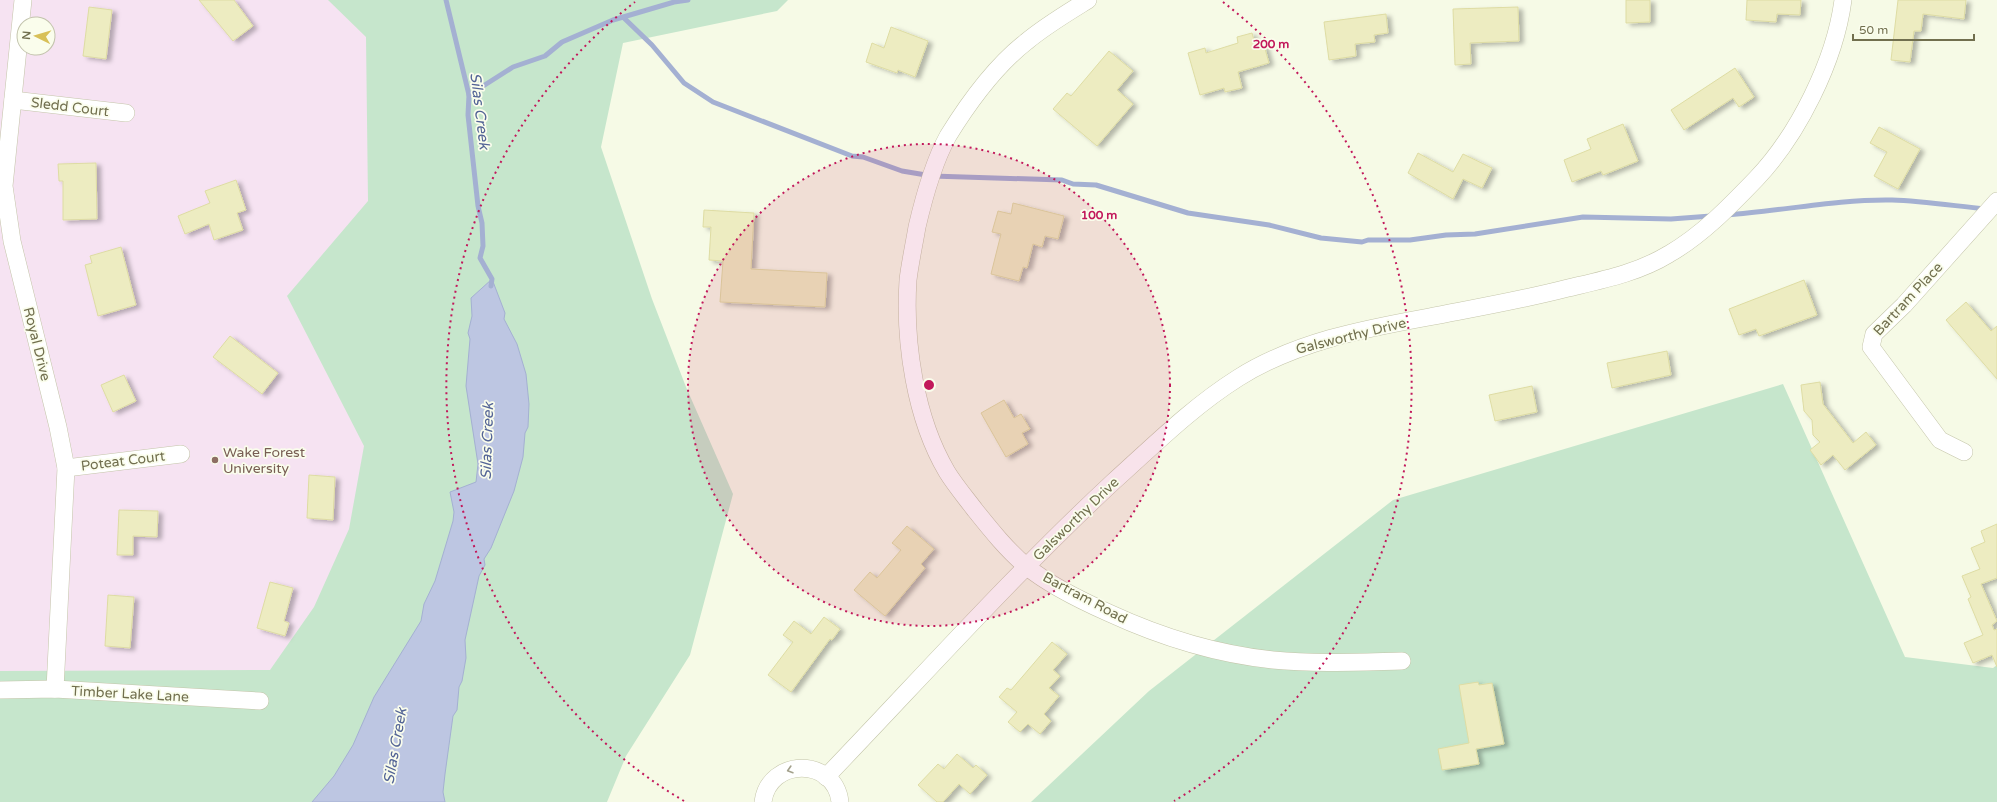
<svg xmlns="http://www.w3.org/2000/svg" width="1997" height="802" viewBox="0 0 1997 802" font-family="'Varela Round',sans-serif">
<style>
.education{fill:#f6e3f2;fill-rule:evenodd}
.green{fill:#c6e6cc}
.water{fill:#bdc6e2;stroke:#a4b0d2}
.lines{fill:none;stroke-linecap:round;stroke-linejoin:round}
.stream{stroke:#a4b0d2;stroke-width:5}
.building{fill:#edecc1;stroke:#dedca3;filter:url(#shadow)}
.street-casing{stroke:#c4c5a9;stroke-width:18}
.street{stroke:#fff;stroke-width:17}
.oneway{stroke:#a3a18c}
.ring{fill:none;stroke:#c2185b;stroke-width:2;stroke-dasharray:2 4}
.education-dot{fill:#8d6e63;stroke:#fafdec;stroke-width:1.5}
.labels{text-anchor:middle;dominant-baseline:central;stroke-width:3.5;stroke-linejoin:round;paint-order:stroke}
.street-label{font-size:14px;fill:#716f4e;stroke:#fafdec}
.education-label{font-size:14px;fill:#785e54;stroke:#fafdec;text-anchor:start}
.water-label{font-size:15px;font-style:italic;fill:#536496;stroke:#fafdec}
.centre{fill:#c2185b;stroke:#fafdec;stroke-width:2}
.ring-label{font-size:12px;text-anchor:middle;font-weight:bold;fill:#c2185b;stroke:#fafdec;stroke-width:3.5;stroke-linejoin:round;paint-order:stroke}
</style>
<defs>
<filter id="shadow"><feDropShadow dx="4.5" dy="2.5" stdDeviation="2" flood-color="#0004"/></filter>
</defs>
<rect width="100%" height="100%" fill="#f6fae6"/>
<path class="education" d="M0,0h522l-216,717 -306,85zM24,24h24v24h-24z"/>
<g class="green">
<path d="M328,0h460l-11,11 -154,32 -22,104 51,152 34,88 47,107 -43,161 -64,101 -19,46h-607v-131l270,-1 44,-63 35,-78 15,-83 -77,-150 81,-95 -2,-164z"/>
<path d="M1783,384l122,273 88,11 4,-3v137h-966l118,-111 244,-191z"/>
</g>
<path class="water" d="M492,279l13,34 -1,6 13,25 9,30 3,30 -1,23 -3,6 -2,24 -9,34 -23,57 -7,11 1,6 -6,11 -14,64 1,18 -4,23 -3,6 -2,23 -4,6 -8,58 -2,18 2,10h-133l22,-26 19,-31 21,-48 47,-76 3,-17 11,-23 18,-60 1,-9 -4,-20 26,-10 2,-18 -12,-78 4,-47 -2,-6 4,-17 -1,-18z"/>
<g class="lines">
<g class="stream">
<path d="M446,0l23,95 -1,20 10,91 4,17 1,23 -3,12 12,21 -1,7"/>
<path d="M624,18l28,27 32,38 29,19 139,54 11,1 39,14 30,5 130,4 11,4 23,1 92,28 81,12 52,13 41,4 6,-2h42l36,-5 29,-1 108,-17 88,2 40,-3"/>
<path d="M469,95l44,-28 32,-11 17,-14 51,-22 61,-18 14,-2"/>
<path d="M1727,215c55,-4 110,-16 165,-15 31,1 63,6 94,9"/>
</g>
</g>
<g class="building">
<path d="M199,0h35l19,26 -20,15z"/>
<path d="M1626,0h24v22l-24,1z"/>
<path d="M1747,0h54l-1,15 -23,-1 -1,8 -30,-2z"/>
<path d="M1898,0h68l-2,19 -41,-5 -2,17h-7l-4,31 -19,-2z"/>
<path d="M89,7l23,3 -6,49 -23,-3z"/>
<path d="M1518,7l1,34 -49,2 1,21 -16,1 -2,-56z"/>
<path d="M1386,14l2,19 -14,2 1,7 -20,2 1,12 -27,4 -5,-38z"/>
<path d="M891,27l37,14 -13,36 -17,-7 -1,3 -31,-11 6,-19 12,5z"/>
<path d="M1252,33l4,14 8,-2 5,18 -31,9 4,16 -17,4 -1,-4 -24,7 -12,-42 17,-5 1,5 32,-10 -1,-6z"/>
<path d="M1109,51l24,20 -16,19 16,14 -36,42 -44,-37 14,-16 4,3z"/>
<path d="M1735,68l19,29 -15,10 -6,-9 -49,32 -13,-20z"/>
<path d="M1623,124l15,37 -35,14 -2,-4 -29,11 -8,-22 27,-11 -4,-10z"/>
<path d="M1879,127l41,22 -22,40 -24,-13 13,-24 -17,-9z"/>
<path d="M1418,153l35,19 10,-18 29,14 -10,20 -19,-9 -10,20 -45,-26z"/>
<path d="M96,163l1,56 -34,1v-39h-4l-1,-17z"/>
<path d="M236,180l10,30 -9,3 6,17 -29,10 -5,-16 -24,10 -7,-18 32,-13 -5,-12z"/>
<path d="M1013,203l51,13 -6,23 -13,-3 -3,11 -9,-3 -6,24 -4,-1 -4,14 -28,-7 10,-40 -9,-2 6,-21 13,3z"/>
<path d="M704,210l50,3 -3,56 76,4 -2,34 -105,-5 3,-41 -14,-1 2,-33h-8z"/>
<path d="M121,247l15,58 -38,11 -13,-51 7,-2 -2,-7z"/>
<path d="M1804,280l13,35 -58,21 -3,-7 -17,6 -10,-26z"/>
<path d="M1966,302l25,29 6,-5v53l-51,-59z"/>
<path d="M230,336l48,37 -16,21 -49,-37z"/>
<path d="M1667,351l4,24 -59,13 -5,-25z"/>
<path d="M124,375l12,26 -23,11 -12,-27z"/>
<path d="M1820,382l3,22 30,39 13,-11 10,13 -31,25 -12,-15 -12,10 -11,-15 10,-8 -7,-7 -1,-15 -8,-9 -3,-26z"/>
<path d="M1532,386l5,26 -42,9 -6,-26z"/>
<path d="M1004,400l10,18 7,-4 9,15 -8,4 6,11 -22,13 -25,-44z"/>
<path d="M309,475l26,2 -2,43 -26,-2z"/>
<path d="M119,510l39,1 -1,26 -24,-1v19h-16z"/>
<path d="M1997,524v54l-16,6 16,37 -5,4 2,5 3,-1v38l-5,-12 -19,8 -9,-20 19,-8 -15,-36 3,-2 -9,-21 18,-7 -9,-21 14,-6 -4,-11z"/>
<path d="M907,526l27,23 -13,15 4,4 -40,48 -31,-26 16,-18 7,6 24,-28 -9,-7z"/>
<path d="M270,582l23,6 -9,33 5,2 -4,13 -28,-8z"/>
<path d="M108,595l26,2 -4,51 -25,-2z"/>
<path d="M824,617l16,12 -8,11 -2,-1 -39,53 -23,-17 25,-33 -10,-7 11,-14 17,13z"/>
<path d="M1052,642l15,12 -14,16 7,6 -11,12 10,8 -15,18 7,7 -11,13 -12,-10 -8,8 -12,-10 9,-10 -18,-15 8,-9 4,2z"/>
<path d="M1478,682l1,3 13,-2 12,61 -28,5 3,15 -37,6 -4,-21 31,-6 -10,-58z"/>
<path d="M957,754l16,14 3,-3 11,10 -17,19 -11,-10 -16,18h-6l-19,-17 20,-21 6,5z"/>
</g>
<g class="lines">
<defs>
<g id="street">
<path d="M23,0l-19,186 8,55 46,186 8,41 -11,221"/>
<path d="M1088,0c-21,13 -43,26 -62,42 -32,25 -57,60 -78,94 -15,27 -24,61 -31,91 -3,18 -7,36 -9,53 -4,62 7,138 39,192 8,13 19,26 28,38 16,20 32,40 51,56 23,19 56,35 83,47 52,24 107,41 164,47 43,4 86,2 129,1"/>
<path d="M13,100l113,13"/>
<path d="M1964,452l-24,-12 -69,-93 3,-13 30,-29 93,-104"/>
<path d="M66,468l115,-14"/>
<path d="M0,690l55,-1 205,12"/>
<path d="M826,777c95,-99 187,-202 287,-295 40,-36 79,-75 125,-104 57,-36 125,-49 191,-61 46,-9 93,-17 139,-29 34,-8 70,-15 101,-34 33,-19 60,-47 87,-75 42,-44 79,-118 87,-179"/>
<path d="M763,802c6,-45 72,-45 77,0"/>
</g>
</defs>
<use href="#street" class="street-casing"/>
<use href="#street" class="street"/>
</g>
<defs><path id="oneway-chevron" d="M-2-3.5L2.5 0L-2 3.5" fill="none" stroke-width="1.6" stroke-linecap="round" stroke-linejoin="round"/></defs>
<use class="oneway" href="#oneway-chevron" transform="translate(790 770) rotate(163)"/>
<circle cx="929" cy="385" r="241" fill="#c2185b" fill-opacity=".12"/>
<g class="ring">
<circle cx="929" cy="385" r="241"/>
<path d="M684 801A483 483 0 0 1 635 2M1223 2A483 483 0 0 1 1174 801"/>
</g>
<circle class="education-dot" cx="215" cy="460" r="4"/>
<g class="labels">
<g class="street-label">
<text transform="translate(70 107) rotate(7)">Sledd Court</text>
<text transform="translate(1908 299) rotate(-47)">Bartram Place</text>
<text transform="translate(1351 336) rotate(-14)">Galsworthy Drive</text>
<text transform="translate(37 344) rotate(76)">Royal Drive</text>
<text transform="translate(123 461) rotate(-7)">Poteat Court</text>
<text transform="translate(1076 519) rotate(-44)">Galsworthy Drive</text>
<text transform="translate(1085 598) rotate(28)">Bartram Road</text>
<text transform="translate(130 694) rotate(3)">Timber Lake Lane</text>
</g>
<g class="education-label">
<text x="223" y="452">Wake Forest<tspan x="223" dy="16">University</tspan></text>
</g>
<g class="water-label">
<text transform="translate(480 111) rotate(83)">Silas Creek</text>
<text transform="translate(487 441) rotate(-88)">Silas Creek</text>
<text transform="translate(395 746) rotate(-80)">Silas Creek</text>
</g>
</g>
<circle cx="929" cy="385" r="6" class="centre"/>
<g class="ring-label">
<text x="1271" y="48">200 m</text>
<text x="1099" y="219">100 m</text>
</g>
<g transform="translate(36 36) rotate(275)"><circle r="19" fill="#fafdec" stroke="#c3c4ad"/>
<path d="M0-3L7 15L0 10L-7 15Z" fill="#d8c058"/>
<text y="-6" font-size="11" font-weight="bold" text-anchor="middle" fill="#716f4e">N</text>
</g>
<path d="M1853 34v6h121v-6" fill="none" stroke="#716f4e" stroke-width="2"/>
<text x="1859" y="34" font-size="12" fill="#716f4e" stroke="#fafdec" stroke-width="3" paint-order="stroke">50 m</text>
</svg>
